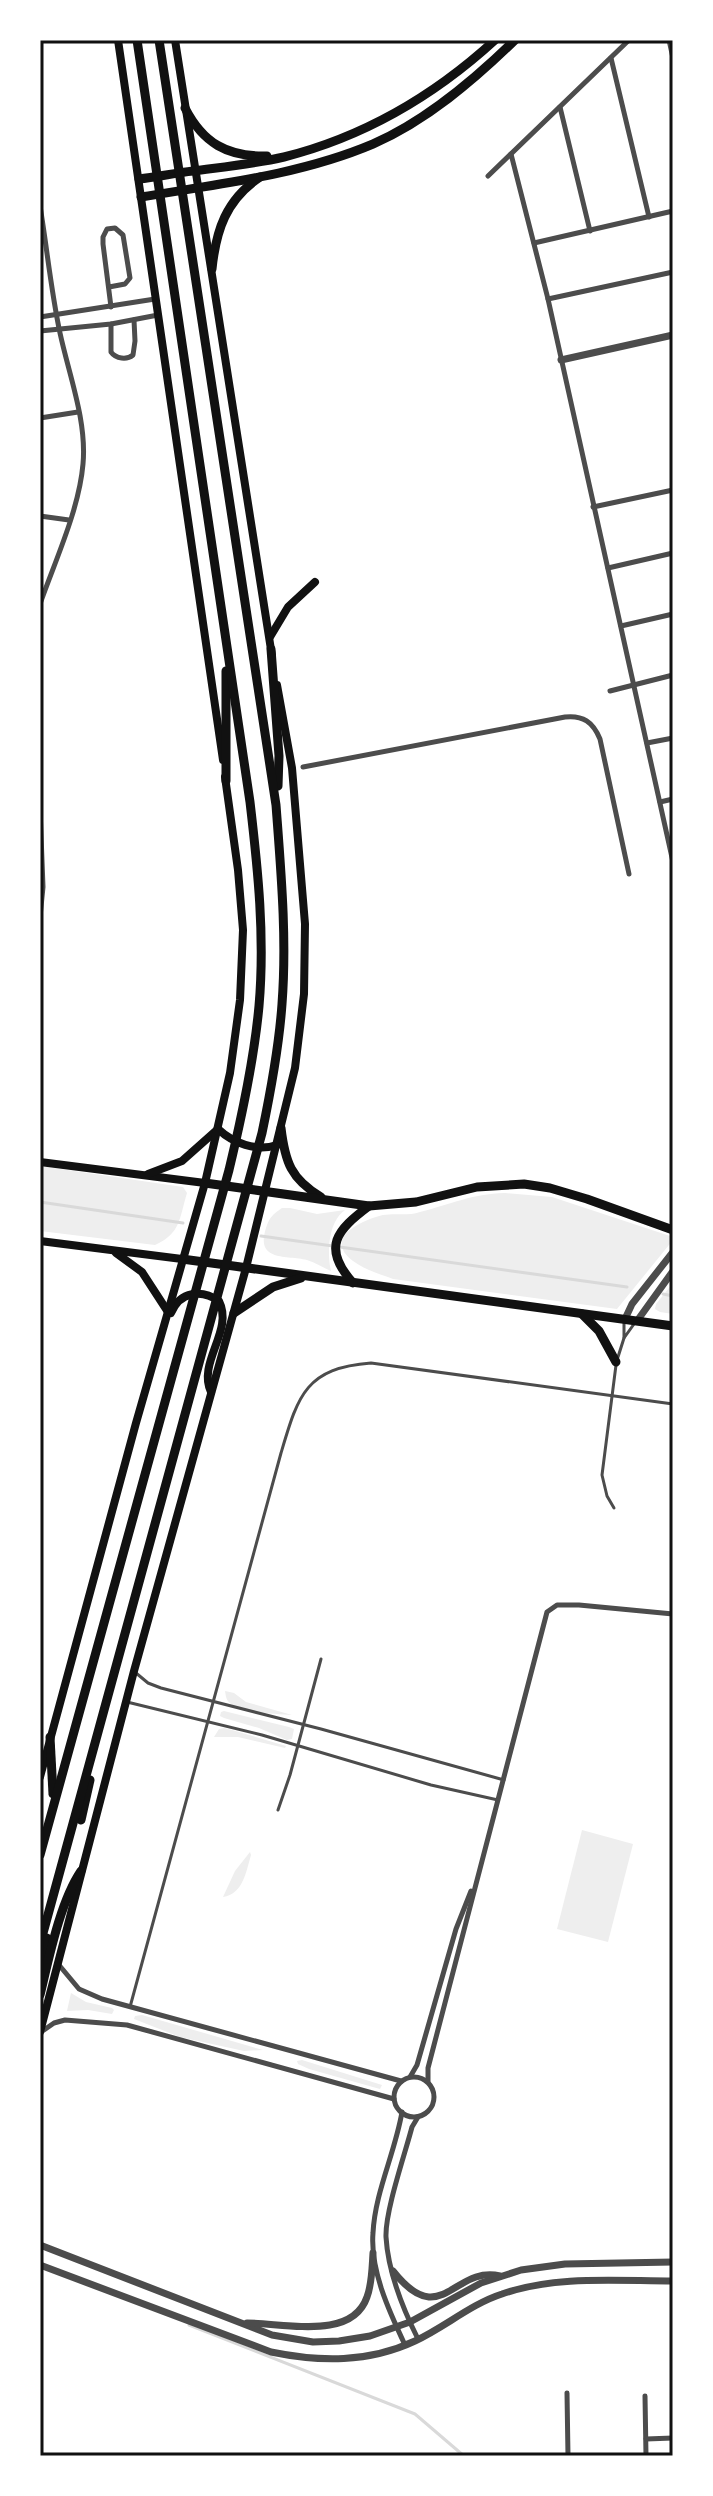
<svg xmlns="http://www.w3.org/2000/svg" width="713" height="2496" viewBox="0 0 713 2496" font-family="Inter,sans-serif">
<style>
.green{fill:#eee}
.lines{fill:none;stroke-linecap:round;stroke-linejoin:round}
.stream{stroke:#d9d9d9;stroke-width:3}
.service{stroke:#4c4c4c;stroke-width:3}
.minor{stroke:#4c4c4c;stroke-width:5}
.tertiary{stroke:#4c4c4c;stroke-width:7}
.secondary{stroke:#111;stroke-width:8}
.primary{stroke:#111;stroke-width:9}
.trunk{stroke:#111;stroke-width:9}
.neatline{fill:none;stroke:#111;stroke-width:3}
</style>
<rect width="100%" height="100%" fill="#fff"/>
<g class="green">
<path d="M40,1166l143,21 4,6c-8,26 -6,40 -32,52l-115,-14z"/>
<path d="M505,1193l47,4 121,40v3l-56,69 -224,-30c-13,-5 -28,-9 -40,-18 -31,-23 9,-41 30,-46 12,-2 26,1 37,-3 32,-8 51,-18 85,-19z"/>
<path d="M282,1208h8l27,6 28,-4c-17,12 -18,42 -14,61 -7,-3 -15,-8 -24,-11 -20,-5 -52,2 -41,-32 3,-10 7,-14 16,-20z"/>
<path d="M673,1283v31l-13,-2 -5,-3 1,-5z"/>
<path d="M225,1691l9,2 12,9 46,13c-15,-1 -49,-2 -61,-11 -5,-4 -5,-7 -6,-13z"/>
<path d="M224,1711l65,16 5,2 -2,10 -5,1 -28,-12 -35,-10 -4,-2 1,-4z"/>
<path d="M224,1728l8,2 54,16 -1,2 -47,-11h-24l5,-8z"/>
<path d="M582,1830l51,14 -25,98 -51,-13z"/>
<path d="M250,1852l1,3c-5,17 -8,39 -28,42l12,-26z"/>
<path d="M71,1993l15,9 26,6 2,2 -2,4 -24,-4 -21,1z"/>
<path d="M142,2015l121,35 -19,1 -64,-14 -46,-18 1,-3z"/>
<path d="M302,2060l80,25 -2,4 -71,-20 -11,-5 -1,-3z"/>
</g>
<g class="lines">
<g class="stream">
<path d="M40,1202l143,21"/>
<path d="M261,1236l366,51"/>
<path d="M663,1294l10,2"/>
<path d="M189,2325l226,89 49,42"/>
</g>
<g class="service">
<path d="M624,1323v15l10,-14"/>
<path d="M618,1357l6,-19"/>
<path d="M614,1508l-7,-12 -5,-21 14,-110"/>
<path d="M136,1673l12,10 13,5 160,41 183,51"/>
<path d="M127,1702l135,33 169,50 67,15"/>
<path d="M278,1810l12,-35 31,-116"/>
<path d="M130,2007l151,-554c17,-57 24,-85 90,-90l302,41"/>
</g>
<g class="minor">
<path d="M669,40l4,18"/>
<path d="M611,58l38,159"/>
<path d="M560,107l30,124"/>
<path d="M511,154l37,145 125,563"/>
<path d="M488,176l141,-136"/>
<path d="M40,206c7,42 11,85 20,127 9,42 27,88 23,131 -4,46 -28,97 -43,140"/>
<path d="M534,243l139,-32"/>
<path d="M109,287l16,-3 5,-6 -7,-43 -8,-7 -8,1 -4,8v7l8,63"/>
<path d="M548,299l125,-27"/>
<path d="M40,317l115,-18"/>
<path d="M111,324v28c5,7 16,8 22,3l2,-14 -1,-21"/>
<path d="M40,331l71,-7 47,-9"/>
<path d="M40,418l38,-6"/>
<path d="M593,507l80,-17"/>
<path d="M40,516l29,4"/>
<path d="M608,568l65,-15"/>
<path d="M621,626l52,-12"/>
<path d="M610,691l63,-16"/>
<path d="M647,743l26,-5"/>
<path d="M303,767l262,-50c18,-2 28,5 35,22l29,135"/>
<path d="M660,802l13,-3"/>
<path d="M40,808l3,79 -3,30"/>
<path d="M59,1965l20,24 23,10 299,82"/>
<path d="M41,2032l13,-9 11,-3 62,5 267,74"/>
<circle cx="414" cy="2097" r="20"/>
<path d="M410,2077l7,-12 39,-136 15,-38"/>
<path d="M428,2081v-13l119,-456 10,-7h22l94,9"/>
<path d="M402,2112c-7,41 -27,80 -29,121 -3,37 16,78 32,112"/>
<path d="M418,2339c-15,-30 -30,-68 -32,-102 -1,-26 19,-83 26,-110l6,-10"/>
<path d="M567,2393l1,63"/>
<path d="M645,2396l1,60"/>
<path d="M646,2439l27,-1"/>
</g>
<g class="tertiary">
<path d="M561,360l112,-25"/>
<path d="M625,1319l7,-15 41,-52"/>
<path d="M637,1321l36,-50"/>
<path d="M40,2245l232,90 41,7 26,-1 31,-5 40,-14 71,-39 40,-13 44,-6 108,-2"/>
<path d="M40,2265l231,87c49,10 97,11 144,-11 30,-14 56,-37 87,-47 54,-19 115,-13 171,-13"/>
<path d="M393,2271c48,61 61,-6 107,5"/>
<path d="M247,2323c37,0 105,18 120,-26 5,-13 5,-29 6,-44"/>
</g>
<g class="secondary">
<path d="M118,40l105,720"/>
<path d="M175,40l97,616"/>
<path d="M270,637l18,-30 27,-25"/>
<path d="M40,1162l165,21"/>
<path d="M148,1174l34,-13 36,-32c15,14 38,23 59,16"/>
<path d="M40,1241l142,18"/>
<path d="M116,1253l26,19 26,40"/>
<path d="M171,1313c9,-22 31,-24 48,-12 15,30 -22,61 -8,91"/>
<path d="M40,1777l96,-354 69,-240 25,-110 10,-73 3,-70 -5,-60 -13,-93"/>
<path d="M40,2032l94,-361 112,-403 49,-200 9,-74 1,-70 -13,-156 -15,-83"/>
</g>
<g class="primary">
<path d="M185,108c18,35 42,49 82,48"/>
<path d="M139,179c18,-2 36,-6 54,-8 30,-4 61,-7 91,-14 79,-20 151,-62 211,-117"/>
<path d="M141,197c77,-13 159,-22 232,-53 53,-23 101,-64 142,-104"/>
<path d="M212,269c4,-39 14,-69 48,-92"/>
<path d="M281,1128c4,34 10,51 40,69"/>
<path d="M205,1183l164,23 47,-4 61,-15 47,-3 26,4 37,11 86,31"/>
<path d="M182,1259l491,67"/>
<path d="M353,1283c-32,-36 -16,-53 16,-77"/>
<path d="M234,1313l39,-26 28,-9"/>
<path d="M582,1314l17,17 17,31"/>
</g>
<g class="trunk">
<path d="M271,649l8,107 -1,30"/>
<path d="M226,671v110"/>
<path d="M50,1737l3,57"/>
<path d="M81,1820l9,-40"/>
<path d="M40,1855l189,-685c13,-54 25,-109 30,-164 6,-69 -1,-136 -9,-204l-113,-762"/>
<path d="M40,1944l222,-811c9,-43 17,-86 20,-129 5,-66 -1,-132 -6,-199l-117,-765"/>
<path d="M40,1965l7,-27"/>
<path d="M40,1995c9,-37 20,-93 41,-124"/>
</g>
</g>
<rect width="713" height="2496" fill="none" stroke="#ffffff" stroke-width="84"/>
<rect x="42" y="42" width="629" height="2412" class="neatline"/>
</svg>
